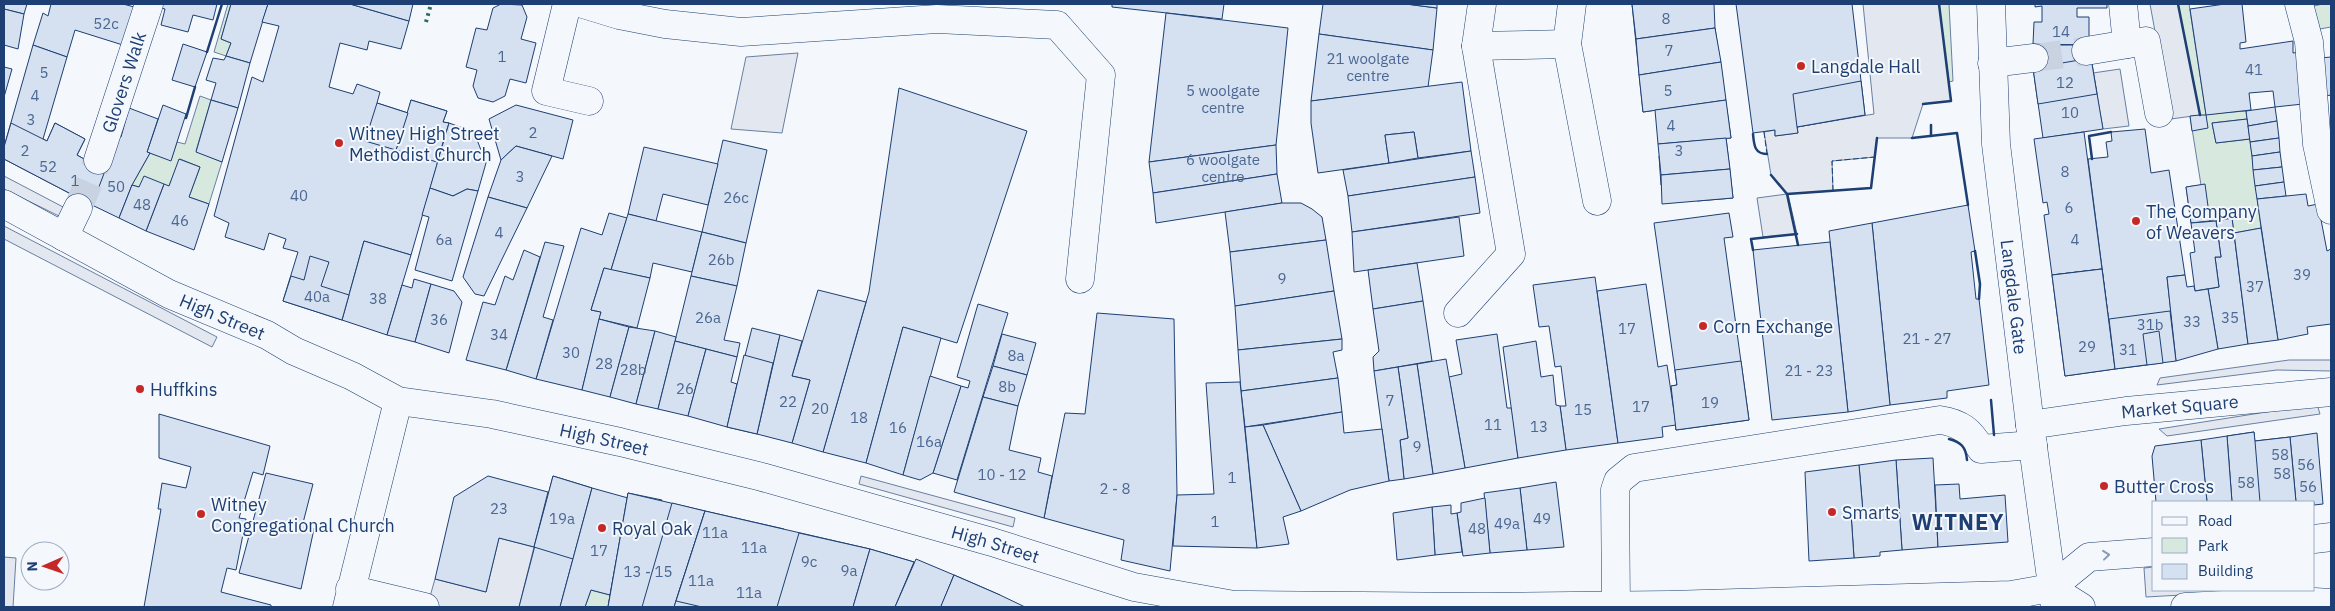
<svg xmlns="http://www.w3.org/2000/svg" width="2335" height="611" viewBox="0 0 2335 611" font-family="'IBM Plex Sans',sans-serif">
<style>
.green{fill:#d7e8df;stroke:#687fa3}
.parking{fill:#e3e8f0;stroke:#687fa3}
.building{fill:#d5e0f0;stroke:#1d3f73}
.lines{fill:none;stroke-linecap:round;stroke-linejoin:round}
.minor-tunnel{stroke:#c9d2e0;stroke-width:28;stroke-dasharray:28 14;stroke-linecap:butt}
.minor-casing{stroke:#1d3f73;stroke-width:29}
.minor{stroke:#f4f7fb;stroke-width:28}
.hedge{stroke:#2c6c60;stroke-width:4;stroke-dasharray:2.5 4;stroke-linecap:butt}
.fence{stroke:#1d3f73;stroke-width:1;stroke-dasharray:6 2.5;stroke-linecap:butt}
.wall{stroke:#1d3f73;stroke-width:2.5}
.oneway{stroke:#889bb7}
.poi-dot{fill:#c62828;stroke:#f4f7fb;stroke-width:2}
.labels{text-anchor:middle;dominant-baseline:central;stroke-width:4;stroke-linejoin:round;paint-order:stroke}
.number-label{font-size:15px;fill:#4b6792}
.poi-label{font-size:18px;fill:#1d3f73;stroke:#f4f7fb;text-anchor:start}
.street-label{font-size:18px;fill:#1d3f73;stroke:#f4f7fb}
.district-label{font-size:22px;font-weight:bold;letter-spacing:1px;fill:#1d3f73;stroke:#f4f7fb}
</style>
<rect width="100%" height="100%" fill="#f4f7fb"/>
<g class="green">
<path d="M228,4h3l-10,35 10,4 -5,13 -12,-4z"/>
<path d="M1939,4h10l4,77 -4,1z"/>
<path d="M2178,4h11l17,110 40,-3 1,8 -35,4 4,20 34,-4 11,89 -27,5 -2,-15 -41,5 -5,-36 15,-2 -11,-69 10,-1z"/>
<path d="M2323,4h8v23l-17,3 -5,-23z"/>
<path d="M200,96l11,4 -15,51 26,11 -13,42 -20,-7 11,-30 -20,-8 -11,27 -30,1 -7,-2 18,-32 21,7 6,-18 8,2z"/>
<path d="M591,590l19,5 -2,12h-23z"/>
</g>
<g class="parking">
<path d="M1863,4h76l12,97 -28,3 -11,34h-35l-2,19 -43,4 1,30 -45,3 9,40 -34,3 -6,-39 30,-4 -16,-19 -7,-43 11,-2v6l23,-3 -1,-6 77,-13z"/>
<path d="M2150,4h28l22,111 -29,4z"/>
<path d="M798,53l-16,80 -51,-4 15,-72z"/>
<path d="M2120,69l9,57 -26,3 -10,-56z"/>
<path d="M4,176l61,32 -4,9 -57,-28z"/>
<path d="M4,226l213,111 -5,10 -208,-108z"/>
<path d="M2289,360h42v11l-54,-1 -120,15 3,-7z"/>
<path d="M2317,404l3,10 -153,22 -8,-7z"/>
<path d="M861,476l154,42 -2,9 -154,-43z"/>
<path d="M499,538l35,9 -15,60h-92l8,-28 51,13z"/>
<path d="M4,557l12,1 -3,49h-9z"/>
<path d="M2154,567v23h115l-123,7 -2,-29z"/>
</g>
<g class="building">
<path d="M4,4h23l-3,10 -20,-5z"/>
<path d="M51,4h72l15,4 -12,38 -51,-16 -8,27 -34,-12 10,-32 5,3z"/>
<path d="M159,4h58l-4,16 -20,-5 -5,17 -27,-7 4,-16 -7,-2z"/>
<path d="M231,4h37l-18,59 -24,-7 5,-13 -10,-4z"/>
<path d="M268,4h82l59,17 -8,28 -32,-8 -2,9 -27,-7 -11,44 24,7 4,-10 23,8 -3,11 31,10 3,-13 36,11 -4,11 6,1 -38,132 -47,-14 -22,79 -59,-19 15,-49 -15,-4 3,-9 -17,-6 -5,17 -39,-13 4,-14 -15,-7 38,-139 11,5 16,-56 -17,-4z"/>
<path d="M350,4h63l-4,17z"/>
<path d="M501,4l21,1 5,12 -6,22 15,4 -10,40 -16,-4 -5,17 -12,6 -15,-4 -5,-12 4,-16 -11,-3 10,-39 11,2 6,-22z"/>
<path d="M1112,4h112l-2,15 -110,-12z"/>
<path d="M1323,4h83l31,4 -4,42 -114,-16z"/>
<path d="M1406,4h31v4z"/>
<path d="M1632,4h64l1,27 18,-3 16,110h-5l7,60 -36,3v-19l-36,3 -2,-29 38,-2 -1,-17 -18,1 -2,-31 -33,5z"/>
<path d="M1632,4h82l1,24 -79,11z"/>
<path d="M1736,4h116l13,111 -68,12 1,6 -23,3v-6l-22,3z"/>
<path d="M2035,4h72v4h-30v9h12v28l-56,-1 1,-22h8v-16l-7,1z"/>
<path d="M2225,4h17l4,38 -6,1v6l53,-8v12l6,-1 4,52 -28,3 -2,-16 -24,2 2,17 -45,5 -16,-106z"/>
<path d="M4,9l20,5 -6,35 -14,-4z"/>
<path d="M1166,13l122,15 -12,117 -127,17z"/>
<path d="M1715,28l6,34 -82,13 -3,-36z"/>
<path d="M1319,34l114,16 -5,37 -117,14z"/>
<path d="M183,44l24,8 -12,35 -23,-7z"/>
<path d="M33,45l34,12 -24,82 4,2 8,-18 30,16 -8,16 28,16 -13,34 -88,-46v-12z"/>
<path d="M2041,45h36l14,13 12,71 -60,9 -10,-70 8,-1z"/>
<path d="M226,56l24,7 -12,45 -27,-8 5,-17 -10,-3 7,-22 11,2z"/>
<path d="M2331,57v38l-6,1 -5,-38z"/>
<path d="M2091,58l6,36 -59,10 -5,-36z"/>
<path d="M1721,62l5,38 -83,12 -4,-37z"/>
<path d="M4,67l8,2 -8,28z"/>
<path d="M1861,81l4,34 -68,12 -4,-33z"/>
<path d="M1462,82l9,69 -53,7 -4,-26 -29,3 4,28 -71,10 -7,-50v-22z"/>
<path d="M899,88l128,43 -70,212 -54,-16 -37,136 -43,-11 46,-160z"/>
<path d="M211,100l27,8 -16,54 -26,-10z"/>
<path d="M411,100l36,11 -4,11 6,1 -12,39 -41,-12z"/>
<path d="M1726,100l5,38 -73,6 -3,-34z"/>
<path d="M377,103l31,10 -12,37 -31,-9z"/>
<path d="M163,105l23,9 -15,47 -24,-9z"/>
<path d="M516,105l57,15 -10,39 -47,-13 -15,14 -12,-41z"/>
<path d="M2275,107l2,14 -29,5 -2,-15z"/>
<path d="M129,108l29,11 -11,33 3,1 -18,32 -13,33 -27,-13 24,-69 5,1z"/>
<path d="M2200,115h6l2,13 -16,3 -2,-15z"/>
<path d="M2247,119l3,20 -34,4 -4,-20z"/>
<path d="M2277,121l2,17 -29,4 -2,-16z"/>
<path d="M11,123l36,18 8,-18 30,16 -8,16 28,16 -13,34 -88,-46v-12z"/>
<path d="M449,123l25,9 12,31 -8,28 -11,-2 -14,7 -23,-8z"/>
<path d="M2145,129l6,44 18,-3 16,105 -18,2 6,53 -30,4 4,31 -32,4 -27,-210 20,-2 -2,-15 6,-1 -1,-9z"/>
<path d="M1414,132l4,26 -29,5 -4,-28z"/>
<path d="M2084,132l18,137 -50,6 -8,-60 5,-1 -2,-12 -4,1 -9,-64z"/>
<path d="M1726,138l4,31 -69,6 -3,-31z"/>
<path d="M2279,138l1,14 -28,4 -2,-14z"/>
<path d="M723,140l44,10 -21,93 -44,-11z"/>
<path d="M1276,145l1,29 -124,19 -4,-31z"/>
<path d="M516,146l36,10 -25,52 -39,-11 13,-37z"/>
<path d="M644,147l74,17 -10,41 -45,-11 -7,27 -28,-7z"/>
<path d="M1471,151l4,26 -127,19 -5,-26z"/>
<path d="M2280,152l2,15 -29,3 -1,-14z"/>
<path d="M179,159l21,8 -11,30 20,7 -15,46 -48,-19 18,-47 5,2z"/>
<path d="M2282,167l2,15 -29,4 -2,-16z"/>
<path d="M1730,169l3,29 -71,6 -1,-29z"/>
<path d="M1277,174l5,29 -126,20 -3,-30z"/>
<path d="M144,176l20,8 -18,47 -27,-13 13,-33 7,2z"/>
<path d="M1475,177l5,36 -128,19 -4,-36z"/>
<path d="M2284,182l2,14 -29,3 -2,-13z"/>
<path d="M2205,184l5,37 -19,2 -5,-36z"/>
<path d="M430,188l23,8 14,-7 11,2 -26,90 -37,-11 14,-53 -7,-2z"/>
<path d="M2306,194l2,12 10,-2 9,47 4,-2v75l-24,3 1,7 -30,6 -21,-141z"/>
<path d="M488,197l39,11 -43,88 -9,-2 -12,-17z"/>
<path d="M1282,203h19l11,6 10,8 4,23 -96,12 -5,-40z"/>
<path d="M1968,205l7,46 -4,1 5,47h3l10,86 -42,6v7l-57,7 -18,-182z"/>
<path d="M609,213l18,5 -16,52 -7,-2 -13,42 10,2 -19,78 -46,-11 45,-151 21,7z"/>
<path d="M1729,213l4,24 -9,1 25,182 -73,10 -5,-44 6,-1 -23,-162z"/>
<path d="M628,214l74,18 -10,40 -39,-9 -3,15 -39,-8z"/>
<path d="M1459,217l5,39 -110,16 -2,-40z"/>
<path d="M2232,218l16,126 -30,5 -10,-60 11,-2 -4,-30h6l-5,-36z"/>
<path d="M2216,221l5,36h-6l4,30 -24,4 -5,-38 5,-1 -4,-29z"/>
<path d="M1872,223l18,182 -42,7 -19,-181z"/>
<path d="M2261,228l17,112 -30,4 -14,-111z"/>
<path d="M702,232l44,11 -9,43 -46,-10z"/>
<path d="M1326,240l8,51 -99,15 -5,-54z"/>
<path d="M364,241l47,14 -24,80 -45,-15z"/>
<path d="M545,242l19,4 -21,71 10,3 -17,59 -30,-9z"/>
<path d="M1830,242l18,170 -76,8 -19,-170z"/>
<path d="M524,250l16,7 -34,113 -40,-10 17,-58 12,3 10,-29 8,4z"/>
<path d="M310,256l19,6 -8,24 28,9 -7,25 -59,-19 8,-25 13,4z"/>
<path d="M1417,263l6,38 -50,8 -5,-39z"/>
<path d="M604,268l46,10 -13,50 -38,-9 2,-7 -10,-2z"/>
<path d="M2102,269l13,100 -50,7 -13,-101z"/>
<path d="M2102,269l13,100 -50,7 -13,-101z"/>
<path d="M2185,275l2,12 7,-1 1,5 13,-2 10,60 -42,12 -9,-84z"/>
<path d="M691,276l46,10 -13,54 16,3 -3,14 -62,-16z"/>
<path d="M1595,277l23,166 -52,7 -6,-44h6l-5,-40 -6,1 -6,-41 -10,1 -6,-42z"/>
<path d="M414,279l17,5 -16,58 -28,-7 15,-50 10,3z"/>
<path d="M431,284l23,7 8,11 -13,51 -34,-11z"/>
<path d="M1646,284l12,83 9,-2 9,60 -14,2 1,10 -45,6 -21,-152z"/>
<path d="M818,290l48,12 -43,150 -31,-9 18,-63 -18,-4z"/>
<path d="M1334,291l8,48 -104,11 -3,-44z"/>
<path d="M1423,301l9,60 -58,10 -1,-14 6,-6 -6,-42z"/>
<path d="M978,304l30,9 -51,167 -24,-7 28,-87 7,2 2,-7 -13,-4z"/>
<path d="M2170,311l6,50 -61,8 -6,-50z"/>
<path d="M1097,313l77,6 3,176 -7,76 -49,-11 3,-20 -80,-22 21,-105 20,1z"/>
<path d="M599,319l30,8 -19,70 -28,-7z"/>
<path d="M629,327l26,4 -19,73 -26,-7z"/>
<path d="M903,327l38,11 -38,137 -37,-12z"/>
<path d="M752,328l28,7 -23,99 -30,-7z"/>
<path d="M655,331l21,6 -18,72 -22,-5z"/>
<path d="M2159,331l4,32 -16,2 -4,-31z"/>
<path d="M1002,334l34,9 -9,32 -34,-9z"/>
<path d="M1497,334l10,74h5l6,50 -53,10 -16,-91 13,-3 -6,-34z"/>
<path d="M780,335l22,6 -10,35 18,4 -18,63 -35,-9z"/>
<path d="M1342,339v11l-9,2 5,26 -97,13 -3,-41z"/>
<path d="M675,341l31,8 -18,67 -30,-7z"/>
<path d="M1536,341l5,36 12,-2 3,30 4,1 6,44 -48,8 -15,-111z"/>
<path d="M706,349l31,8 -6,25 6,2 -10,43 -39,-11z"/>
<path d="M744,355l29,8 -16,71 -30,-7z"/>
<path d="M1446,359l19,109 -32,6 -16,-110z"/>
<path d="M1741,361l8,59 -73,10 -5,-44 6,-1 -2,-15z"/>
<path d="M1417,364l16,110 -29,5 -4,-39 8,-2 -10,-71z"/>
<path d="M993,366l34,9 -9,31 -35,-9z"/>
<path d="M1398,367l10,71 -8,2 4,39 -15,2 -15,-110z"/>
<path d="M930,376l31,10 -28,87 -13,7 -17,-5z"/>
<path d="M1338,378l4,34 -97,15 -4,-36z"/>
<path d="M1240,382l17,166 -84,-2 4,-51 37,-1 -8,-111z"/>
<path d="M983,397l35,9 -9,44 32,8 -3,14 14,4 -8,42 -90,-26z"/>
<path d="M1342,412l2,21 38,-4 7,52 -39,9 -49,21 -38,-86z"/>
<path d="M159,414l111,32 -7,29 -10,-3 -14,46 7,1 -10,51 -9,-2 -6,24 50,13v2h-127l17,-98h-3l4,-26 24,5 5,-21 -32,-9z"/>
<path d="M1263,425l38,86 -18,6 6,27 -32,4 -12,-121z"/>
<path d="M2254,432l6,70h-28l-5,-66z"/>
<path d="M2254,432l1,9 35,-4 6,65h-64l-5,-66z"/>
<path d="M2317,433l6,71 -9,1v-3h-18l-6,-65z"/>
<path d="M2227,436l5,66h-25l-6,-62z"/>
<path d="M2290,437l6,65h-36l-5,-61z"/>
<path d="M2201,440l6,62h-51l-4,-46 3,-10z"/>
<path d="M1933,458l5,89 -36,3 -6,-90z"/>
<path d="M1896,460l6,90 -22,2v4l-26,2 -3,-45 12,-1 -4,-47z"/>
<path d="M1859,465l4,47 -12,1 3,45 -45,3 -4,-89z"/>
<path d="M266,473l47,11 -10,39 11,6 -13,60 -62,-16z"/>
<path d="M488,476l60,16 -14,55 -35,-9 -13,54 -51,-13 19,-82z"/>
<path d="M553,476l39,12 -32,119h-41z"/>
<path d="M553,476l39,12 -19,71 -39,-12z"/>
<path d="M1556,482l8,65 -37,3 -7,-62z"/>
<path d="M1959,484l1,15 45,-4 3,47 -70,5 -3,-62z"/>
<path d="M592,488l36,10 -18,97 -19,-5 -6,17h-25z"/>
<path d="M1520,488l7,62 -37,3 -6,-60z"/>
<path d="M628,493l34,7 -29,107h-25z"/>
<path d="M628,493l77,18 -31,96h-66z"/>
<path d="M1485,498l5,55 -27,3 -6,-43 4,-1v-9z"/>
<path d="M672,503l33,8 -31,96h-32z"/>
<path d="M1451,505v9l6,-1 5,39 -27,3 -3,-48z"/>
<path d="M1432,507l3,48 -38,5 -4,-47z"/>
<path d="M705,511l79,18 -6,39 9,1 -10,38h-103z"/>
<path d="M705,511l165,38 44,13 -19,45h-14l-89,-20 -7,20h-83l-26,-6z"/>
<path d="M799,533l71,16 -17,58h-76z"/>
<path d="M870,549l44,13 -19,45h-42z"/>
<path d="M916,559l38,16 -13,32h-46z"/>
<path d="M954,575l46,20 -5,12h-54z"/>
<path d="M954,575l46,20 25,12h-81l-3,-1z"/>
</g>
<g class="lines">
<g class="minor-tunnel">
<path d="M2034,58l52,-7"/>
<path d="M78,208l20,-48"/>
</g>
<defs>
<g id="minor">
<path d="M567,4l-21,87 43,10"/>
<path d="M583,4l36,11 46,9 76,8 196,-13 120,6 44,50 -21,204"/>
<path d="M1572,4l-5,40 30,157"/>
<path id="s1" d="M1991,4l5,140 34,281 25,182"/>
<path d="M2123,4l4,40"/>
<path d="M2299,4l10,38 8,102 14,66"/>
<path d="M1476,46l6,-42"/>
<path d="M2086,51l60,-10 13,72"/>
<path d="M1992,63l42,-5"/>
<path id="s2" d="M98,160l51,-156"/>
<path id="s3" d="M4,204l165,90 98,41 27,16 58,25 46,25 94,13 128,28 142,35 230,65 142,45 100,18h15l235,2 185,-2 342,-10 40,-7 38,-31 65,-5"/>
<path d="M64,237l14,-29"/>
<path d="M1458,313l53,-59 -35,-208 91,-2"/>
<path id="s4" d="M2030,425l96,-14 205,-19"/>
<path d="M2314,539l17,-2"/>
<path d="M2051,588l30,19"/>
<path d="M350,589l75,18"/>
<path d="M1616,606l-1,-116 3,-9 16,-13 306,-48c21,3 30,11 41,29l52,-4"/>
<path d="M347,607l51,-206"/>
<path d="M2185,607l113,-6 33,2"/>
</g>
</defs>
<use href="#minor" class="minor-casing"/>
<use href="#minor" class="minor"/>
<path class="hedge" d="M426,22l5,-18"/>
<g class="fence">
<path d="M1764,132l3,22"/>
<path d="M1833,191l-1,-30 43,-4"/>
</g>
<g class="wall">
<path d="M2178,4l22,111"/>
<path d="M207,52l15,-48"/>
<path d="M1923,104l28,-3 -12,-97"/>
<path d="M186,118l9,-31"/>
<path d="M1931,125v11"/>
<path d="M1753,134c1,10 1,20 14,20"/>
<path d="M1912,138l45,-5 11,72"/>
<path d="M2092,159l-3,-23 22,-4"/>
<path d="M1771,175l16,19 11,51"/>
<path d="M1787,194l84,-6 6,-50"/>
<path d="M1753,250l-2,-11 46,-5"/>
<path d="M1975,251l5,33 -1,15"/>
<path d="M1991,400l3,35"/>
<path d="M1949,439c12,3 17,8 18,21"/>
</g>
</g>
<defs><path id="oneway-chevron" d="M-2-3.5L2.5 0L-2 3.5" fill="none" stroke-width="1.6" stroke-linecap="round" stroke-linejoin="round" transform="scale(1.25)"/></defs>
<use class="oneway" href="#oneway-chevron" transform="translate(2106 555) rotate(-6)"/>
<g class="poi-dot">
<circle cx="1801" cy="66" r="5"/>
<circle cx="339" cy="143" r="5"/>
<circle cx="2136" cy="221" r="5"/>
<circle cx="1703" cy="326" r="5"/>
<circle cx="140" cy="389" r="5"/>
<circle cx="2104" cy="486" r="5"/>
<circle cx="1832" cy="512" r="5"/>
<circle cx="201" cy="514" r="5"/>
<circle cx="602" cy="528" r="5"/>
</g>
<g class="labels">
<g class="number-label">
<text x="1666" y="18">8</text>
<text x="106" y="23">52c</text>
<text x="2061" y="31">14</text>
<text x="1669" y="50">7</text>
<text x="502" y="56">1</text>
<text x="1368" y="58">21 woolgate<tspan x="1368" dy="17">centre</tspan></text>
<text x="2254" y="69">41</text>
<text x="44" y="72">5</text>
<text x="2065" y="82">12</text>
<text x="1223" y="90">5 woolgate<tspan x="1223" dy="17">centre</tspan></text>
<text x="1668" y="90">5</text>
<text x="35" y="95">4</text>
<text x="2070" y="112">10</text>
<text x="31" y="119">3</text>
<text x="1671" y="125">4</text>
<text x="533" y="132">2</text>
<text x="25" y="150">2</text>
<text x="1679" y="150">3</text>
<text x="1223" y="159">6 woolgate<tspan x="1223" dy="17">centre</tspan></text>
<text x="48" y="166">52</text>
<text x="2065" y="171">8</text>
<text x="520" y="176">3</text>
<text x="75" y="180">1</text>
<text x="116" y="186">50</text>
<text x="299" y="195">40</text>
<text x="736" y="197">26c</text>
<text x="142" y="204">48</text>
<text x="2069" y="207">6</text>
<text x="180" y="220">46</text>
<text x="499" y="232">4</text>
<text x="444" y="239">6a</text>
<text x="2075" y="239">4</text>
<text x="721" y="259">26b</text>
<text x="2302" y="274">39</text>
<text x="1282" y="278">9</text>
<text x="2255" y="286">37</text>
<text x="317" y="296">40a</text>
<text x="378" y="298">38</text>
<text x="708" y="317">26a</text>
<text x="2230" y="317">35</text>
<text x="439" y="319">36</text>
<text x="2192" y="321">33</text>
<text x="2150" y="324">31b</text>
<text x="1627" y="328">17</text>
<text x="499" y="334">34</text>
<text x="1927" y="338">21 - 27</text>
<text x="2087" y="346">29</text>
<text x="2128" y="349">31</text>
<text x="571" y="352">30</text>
<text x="1016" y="355">8a</text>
<text x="604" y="363">28</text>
<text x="633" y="369">28b</text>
<text x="1809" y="370">21 - 23</text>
<text x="1007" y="386">8b</text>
<text x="685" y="388">26</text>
<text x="1390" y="400">7</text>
<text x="788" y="401">22</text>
<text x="1710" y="402">19</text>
<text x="1641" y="406">17</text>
<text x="820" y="408">20</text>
<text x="1583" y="409">15</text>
<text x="859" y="417">18</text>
<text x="1493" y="424">11</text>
<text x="1539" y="426">13</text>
<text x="898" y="427">16</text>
<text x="929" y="441">16a</text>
<text x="1417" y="446">9</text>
<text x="2280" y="454">58</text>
<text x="2306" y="464">56</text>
<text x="2282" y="473">58</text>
<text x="1002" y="474">10 - 12</text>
<text x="1232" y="477">1</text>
<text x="2246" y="482">58</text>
<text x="2308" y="486">56</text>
<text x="1115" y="488">2 - 8</text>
<text x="499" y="508">23</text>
<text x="562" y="518">19a</text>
<text x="1542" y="518">49</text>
<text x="1215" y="521">1</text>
<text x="1507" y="523">49a</text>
<text x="1477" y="528">48</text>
<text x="715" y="532">11a</text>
<text x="754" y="547">11a</text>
<text x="599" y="550">17</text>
<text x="809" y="561">9c</text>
<text x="849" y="570">9a</text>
<text x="648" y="571">13 - 15</text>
<text x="701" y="580">11a</text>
<text x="749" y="592">11a</text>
</g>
<g class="poi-label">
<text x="1811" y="66">Langdale Hall</text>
<text x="349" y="133">Witney High Street<tspan x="349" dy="21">Methodist Church</tspan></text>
<text x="2146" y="211">The Company<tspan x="2146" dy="21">of Weavers</tspan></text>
<text x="1713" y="326">Corn Exchange</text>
<text x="150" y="389">Huffkins</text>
<text x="2114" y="486">Butter Cross</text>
<text x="211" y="504">Witney<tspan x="211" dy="21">Congregational Church</tspan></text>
<text x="1842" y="512">Smarts</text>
<text x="612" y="528">Royal Oak</text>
</g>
<g class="street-label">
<text stroke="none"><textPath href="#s2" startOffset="82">Glovers Walk</textPath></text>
<text stroke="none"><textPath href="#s1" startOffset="294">Langdale Gate</textPath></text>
<text stroke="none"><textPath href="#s3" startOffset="246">High Street</textPath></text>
<text stroke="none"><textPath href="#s4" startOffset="151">Market Square</textPath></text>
<text stroke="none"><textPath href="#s3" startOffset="651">High Street</textPath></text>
<text stroke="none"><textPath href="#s3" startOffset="1056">High Street</textPath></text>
</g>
<g class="district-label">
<text x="1958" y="521">WITNEY</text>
</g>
</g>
<rect width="2335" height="611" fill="none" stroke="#1d3f73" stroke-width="10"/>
<rect x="2152" y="501" width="162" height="90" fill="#f4f7fb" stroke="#9eadc5"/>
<rect x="2162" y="517" width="25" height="8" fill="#f4f7fb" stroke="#9eadc5"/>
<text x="2198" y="526" font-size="15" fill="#1d3f73">Road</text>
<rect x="2162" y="538" width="25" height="15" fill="#d7e8df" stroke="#9eadc5"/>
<text x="2198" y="551" font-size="15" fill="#1d3f73">Park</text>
<rect x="2162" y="564" width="25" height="15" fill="#d5e0f0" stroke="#9eadc5"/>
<text x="2198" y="576" font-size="15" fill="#1d3f73">Building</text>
<g transform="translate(45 566) rotate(268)"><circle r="24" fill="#f4f7fb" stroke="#9eadc5"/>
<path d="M0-4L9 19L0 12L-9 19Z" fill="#c62828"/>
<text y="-8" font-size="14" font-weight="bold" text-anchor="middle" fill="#1d3f73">N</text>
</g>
</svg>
